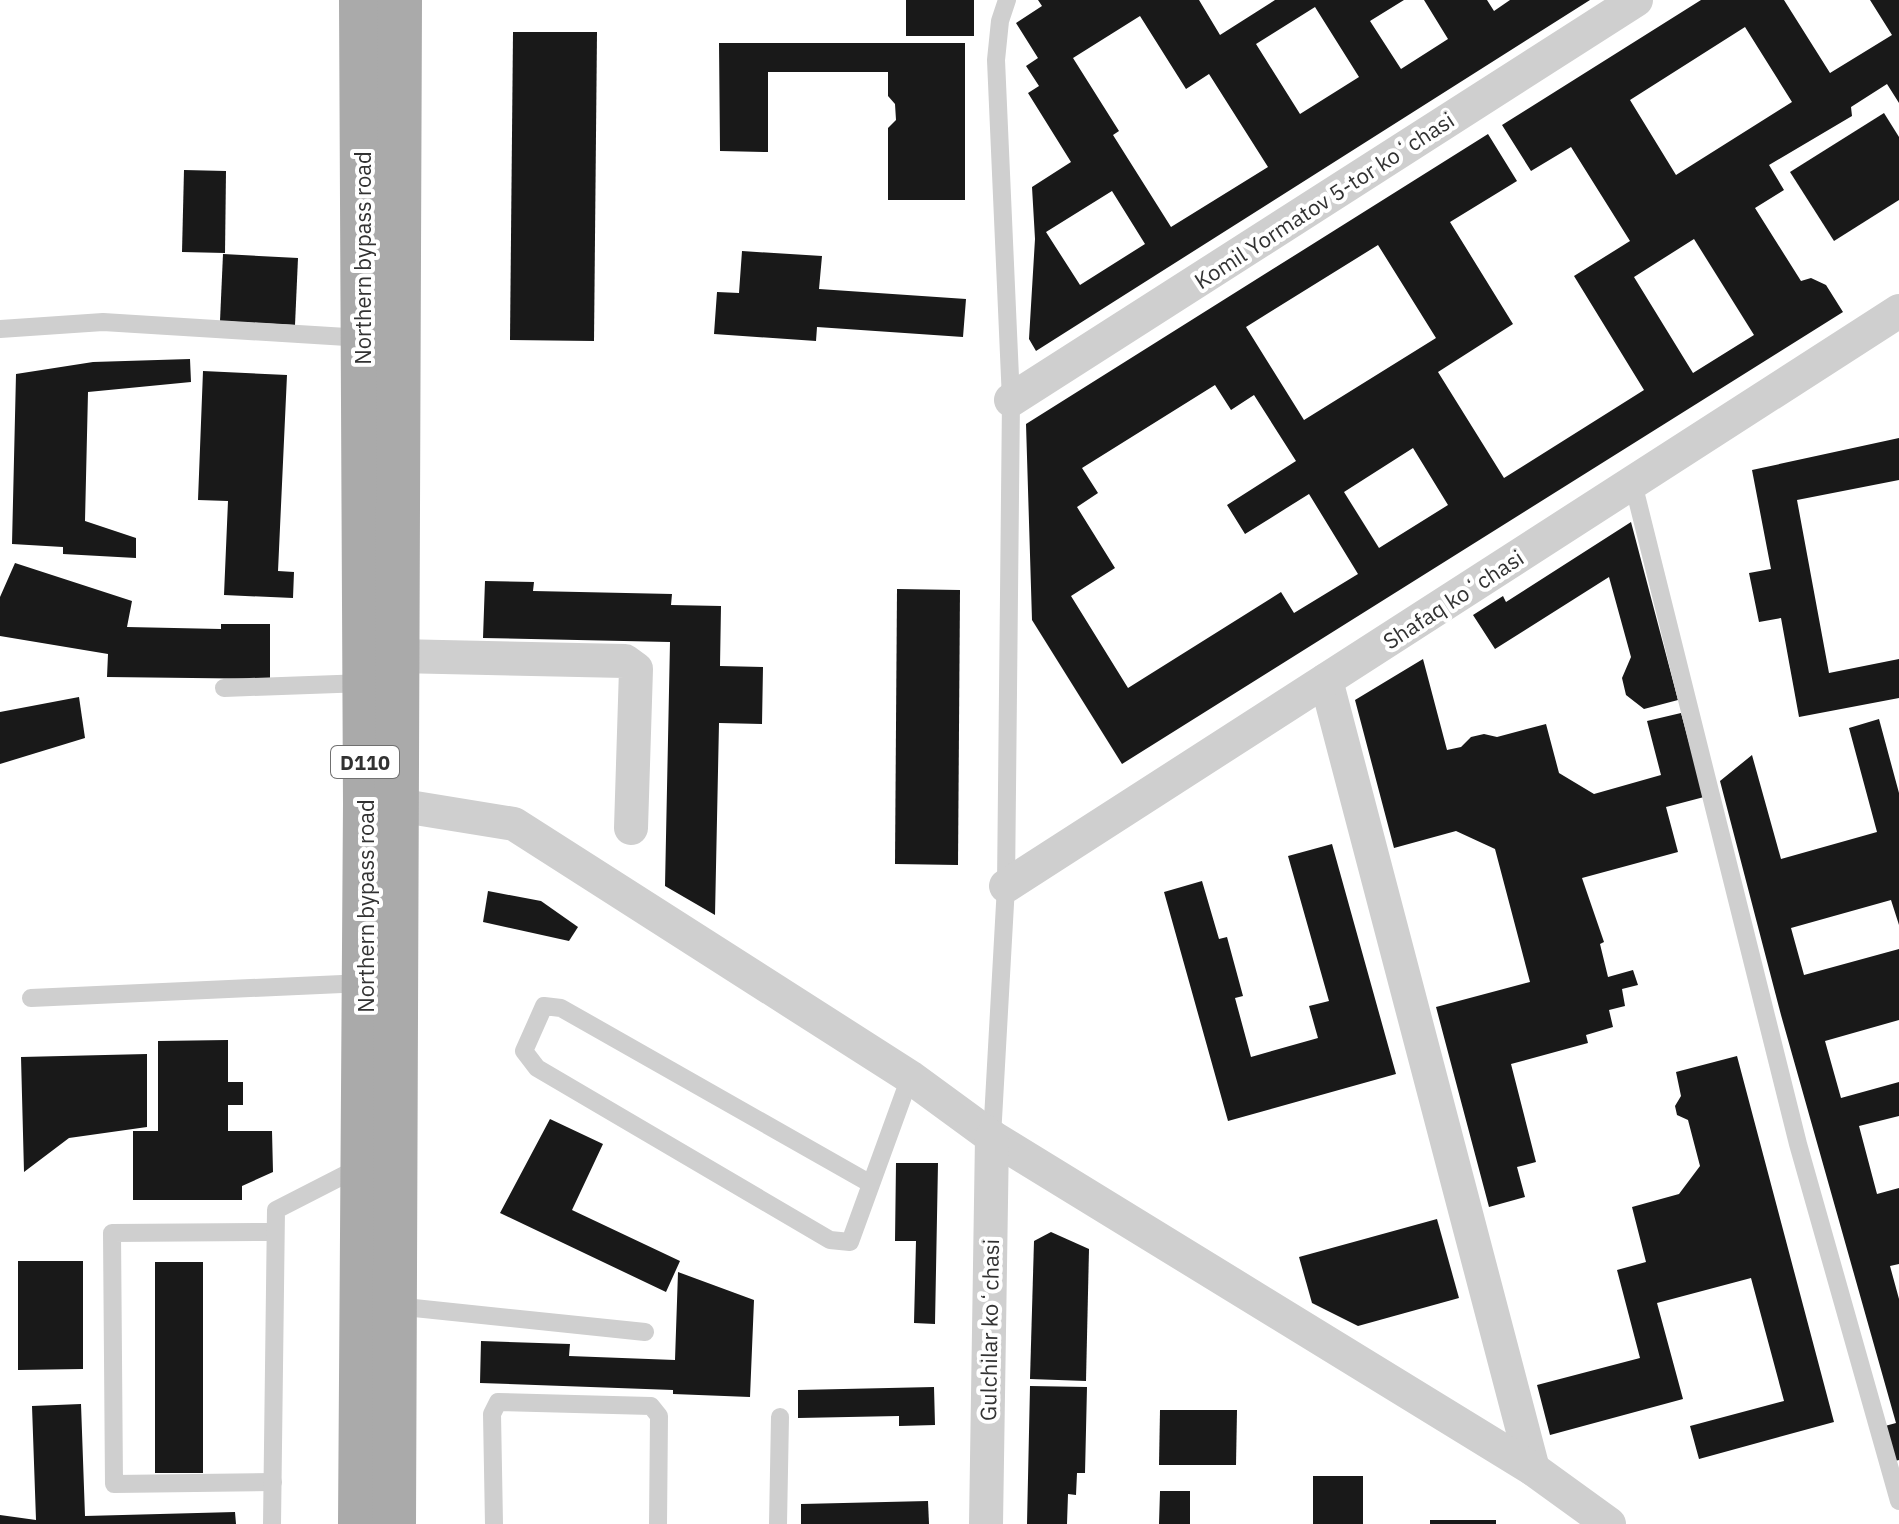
<svg xmlns="http://www.w3.org/2000/svg" width="1899" height="1524" viewBox="0 0 1899 1524" font-family="'IBM Plex Sans',sans-serif">
<style>
.building{fill:#191919;fill-rule:evenodd}
.lines{fill:none;stroke-linecap:round;stroke-linejoin:round}
.service{stroke:#cfcfcf;stroke-width:18}
.minor{stroke:#cfcfcf;stroke-width:34}
.primary{stroke:#aaa;stroke-width:44}
.labels{text-anchor:middle;dominant-baseline:central;stroke-width:8;stroke-linejoin:round;paint-order:stroke}
.shield{fill:#fff;stroke:#707070;stroke-width:2}
.shield-label{font-size:20px;font-weight:bold;fill:#323232}
.street-label{font-size:22px;fill:#323232;stroke:#fff}
</style>
<rect width="100%" height="100%" fill="#fff"/>
<g class="building">
<rect x="906" y="0" width="68" height="36"/>
<path d="M1038,0h161l21,35 55,-35h129l-34,21 31,48 47,-30 -24,-39h63l7,11 16,-11h80l-554,351 -7,-12 6,-100 -3,-52 39,-25 -43,-69 11,-7 -13,-20 12,-8 -22,-35 26,-17zM1315,7l44,70 -59,37 -44,-70zM1140,16l46,73 23,-15 59,93 -97,60 -58,-92 6,-4 -46,-73zM1112,191l33,53 -65,41 -34,-53z"/>
<path d="M1701,0h83l46,73 62,-38 -22,-35h29v103l-12,-19 -36,23 1,9 -83,49 15,25 -29,18 46,73 10,-3 15,7 17,27 -721,452 -90,-144 -6,-196 462,-290 29,47 -67,41 63,102 -75,48 66,106 140,-88 -70,-114 56,-35 -59,-94 -40,24 -29,-46zM1745,27l47,75 -116,73 -46,-75zM1694,239l60,96 -61,38 -59,-96zM1378,245l58,93 -132,82 -58,-93zM1215,385l16,25 23,-15 42,66 -69,44 18,29 64,-40 49,80 -64,39 -13,-21 -153,96 -57,-92 44,-28 -38,-61 21,-14 -16,-25zM1413,448l35,57 -69,43 -35,-56z"/>
<path d="M513,32h84l-3,309 -84,-1z"/>
<path d="M719,43h246v157h-77v-72l8,-8 -1,-16 -7,-8v-24h-120v80l-48,-1z"/>
<path d="M1884,113l15,24v63l-65,41 -44,-69z"/>
<path d="M184,170l42,1 -1,82 -43,-1z"/>
<path d="M742,251l80,5 -3,33 147,10 -3,38 -146,-10 -1,14 -102,-7 3,-42 22,1z"/>
<path d="M223,254l75,4 -3,67 -75,-4z"/>
<path d="M190,359l1,23 -103,10 -3,129 51,17v20l-73,-4v-7l-51,-3 4,-170 77,-12z"/>
<path d="M203,371l84,4 -9,196 16,1 -1,26 -69,-3 4,-94 -30,-1z"/>
<path d="M1899,438v42l-102,20 32,173 70,-14v39l-100,19 -18,-99 -22,4 -10,-49 22,-4 -19,-99z"/>
<path d="M1631,522l47,178 -34,9 -18,-14 -4,-17 9,-21 -22,-80 -114,72 -22,-34 30,-19 3,6z"/>
<path d="M15,563l117,38 -5,26 94,2v-5h49v55l-163,-2 1,-23 -108,-18v-39z"/>
<path d="M485,581l49,1 -1,9 139,3 -1,11 50,1 -1,60 43,1 -1,57 -43,-1 -4,192 -50,-29 5,-244 -187,-4z"/>
<path d="M897,589l63,1 -2,275 -63,-1z"/>
<path d="M1423,659l24,91 14,-3 10,-10 13,-3 13,3 49,-13 13,49 35,21 67,-19 -14,-54 34,-8 23,84 -38,10 12,45 -96,26 22,64 -4,2 8,33 25,-7 5,15 -16,4 3,17 -16,4 4,17 -27,8 2,8 -77,21 25,98 -19,5 8,30 -36,10 -53,-200 94,-25 -35,-133 -39,-18 -62,17 -39,-148z"/>
<path d="M79,697l6,41 -85,26v-52z"/>
<path d="M1879,719l20,74v132l-8,-25 -100,28 13,47 95,-26v71l-74,21 16,57 58,-16v34l-40,10 18,68 22,-6v76l-9,2 9,33v161l-4,1 -10,-35 11,-3 -115,-408 -61,-234 32,-26 29,104 96,-27 -28,-104z"/>
<path d="M1332,844l64,230 -168,47 -64,-229 38,-11 17,58 8,-2 16,59 -8,2 16,59 67,-19 -9,-32 20,-5 -41,-145z"/>
<path d="M488,891l53,10 37,26 -9,14 -86,-19z"/>
<path d="M228,1040v42h15v23h-15v26h44l1,41 -31,14v14h-109v-69h25v-90z"/>
<path d="M147,1054v73l-78,11 -45,34 -3,-115z"/>
<path d="M1737,1056l97,366 -135,37 -9,-33 94,-25 -33,-123 -94,25 26,96 -133,36 -13,-50 103,-27 -23,-88 29,-8 -14,-55 47,-13 21,-28 -12,-46 -11,-5 -2,-9 6,-10 -5,-24z"/>
<path d="M550,1119l53,25 -31,66 108,51 -14,31 -166,-79z"/>
<path d="M896,1163h42l-3,161 -21,-1 2,-82h-21z"/>
<path d="M1437,1219l22,79 -101,28 -46,-23 -13,-46z"/>
<path d="M1051,1232l38,17 -3,132 -56,-2 4,-138z"/>
<path d="M18,1261h65v108l-65,1z"/>
<rect x="155" y="1262" width="48" height="211"/>
<path d="M678,1272l76,28 -4,97 -77,-3v-4l-193,-7 1,-42 89,3 -1,12 106,4z"/>
<path d="M1030,1386l57,1 -2,86h-8l-1,22 -8,-1 -1,30h-40z"/>
<path d="M934,1387l1,38 -36,1v-10l-101,2v-28z"/>
<path d="M81,1404l4,112 150,-4 1,12h-236v-9l36,5 -4,-114z"/>
<path d="M1160,1410h77l-1,55h-77z"/>
<rect x="1313" y="1476" width="50" height="48"/>
<path d="M1160,1491h30v33h-31z"/>
<path d="M928,1501l1,23h-128v-20z"/>
<rect x="1430" y="1520" width="66" height="4"/>
</g>
<g class="lines">
<g class="service">
<path d="M0,329l103,-7 260,16"/>
<path d="M1633,483l165,661 101,357"/>
<path d="M224,688l141,-5"/>
<path d="M31,998l333,-15"/>
<path d="M992,1137l14,-251 5,-486 -15,-340 4,-39 7,-21"/>
<path d="M871,1184l-310,-176 -17,-2 -20,45 13,17 293,172 20,2 60,-165"/>
<path d="M395,1306l250,26"/>
<path d="M273,1482l-159,2 -2,-251 162,-1"/>
<path d="M272,1524l4,-314 84,-43"/>
<path d="M494,1524l-2,-110 6,-12 153,4 8,10 -1,108"/>
<path d="M778,1524l2,-107"/>
</g>
<g class="minor">
<path d="M1011,400l625,-400"/>
<path d="M397,656l228,5 11,8 -5,159"/>
<path d="M1326,680l207,789"/>
<path d="M397,805l117,19 396,253 82,60 541,332 76,55"/>
<path d="M1006,886l893,-575"/>
<path d="M986,1524l6,-387"/>
</g>
<g class="primary">
<path d="M360,1524l5,-720 -4,-804"/>
<path d="M394,1524l6,-1524"/>
</g>
</g>
<g class="labels">
<rect class="shield" x="331" y="746" width="68" height="32" rx="6"/>
<g class="shield-label">
<text x="365" y="762">D110</text>
</g>
<g class="street-label">
<text transform="translate(1324 200) rotate(-33)">Komil Yormatov 5-tor koʻchasi</text>
<text transform="translate(362 258) rotate(-90)">Northern bypass road</text>
<text transform="translate(1453 599) rotate(-33)">Shafaq koʻchasi</text>
<text transform="translate(365 906) rotate(-90)">Northern bypass road</text>
<text transform="translate(989 1330) rotate(-89)">Gulchilar koʻchasi</text>
</g>
</g>
</svg>
